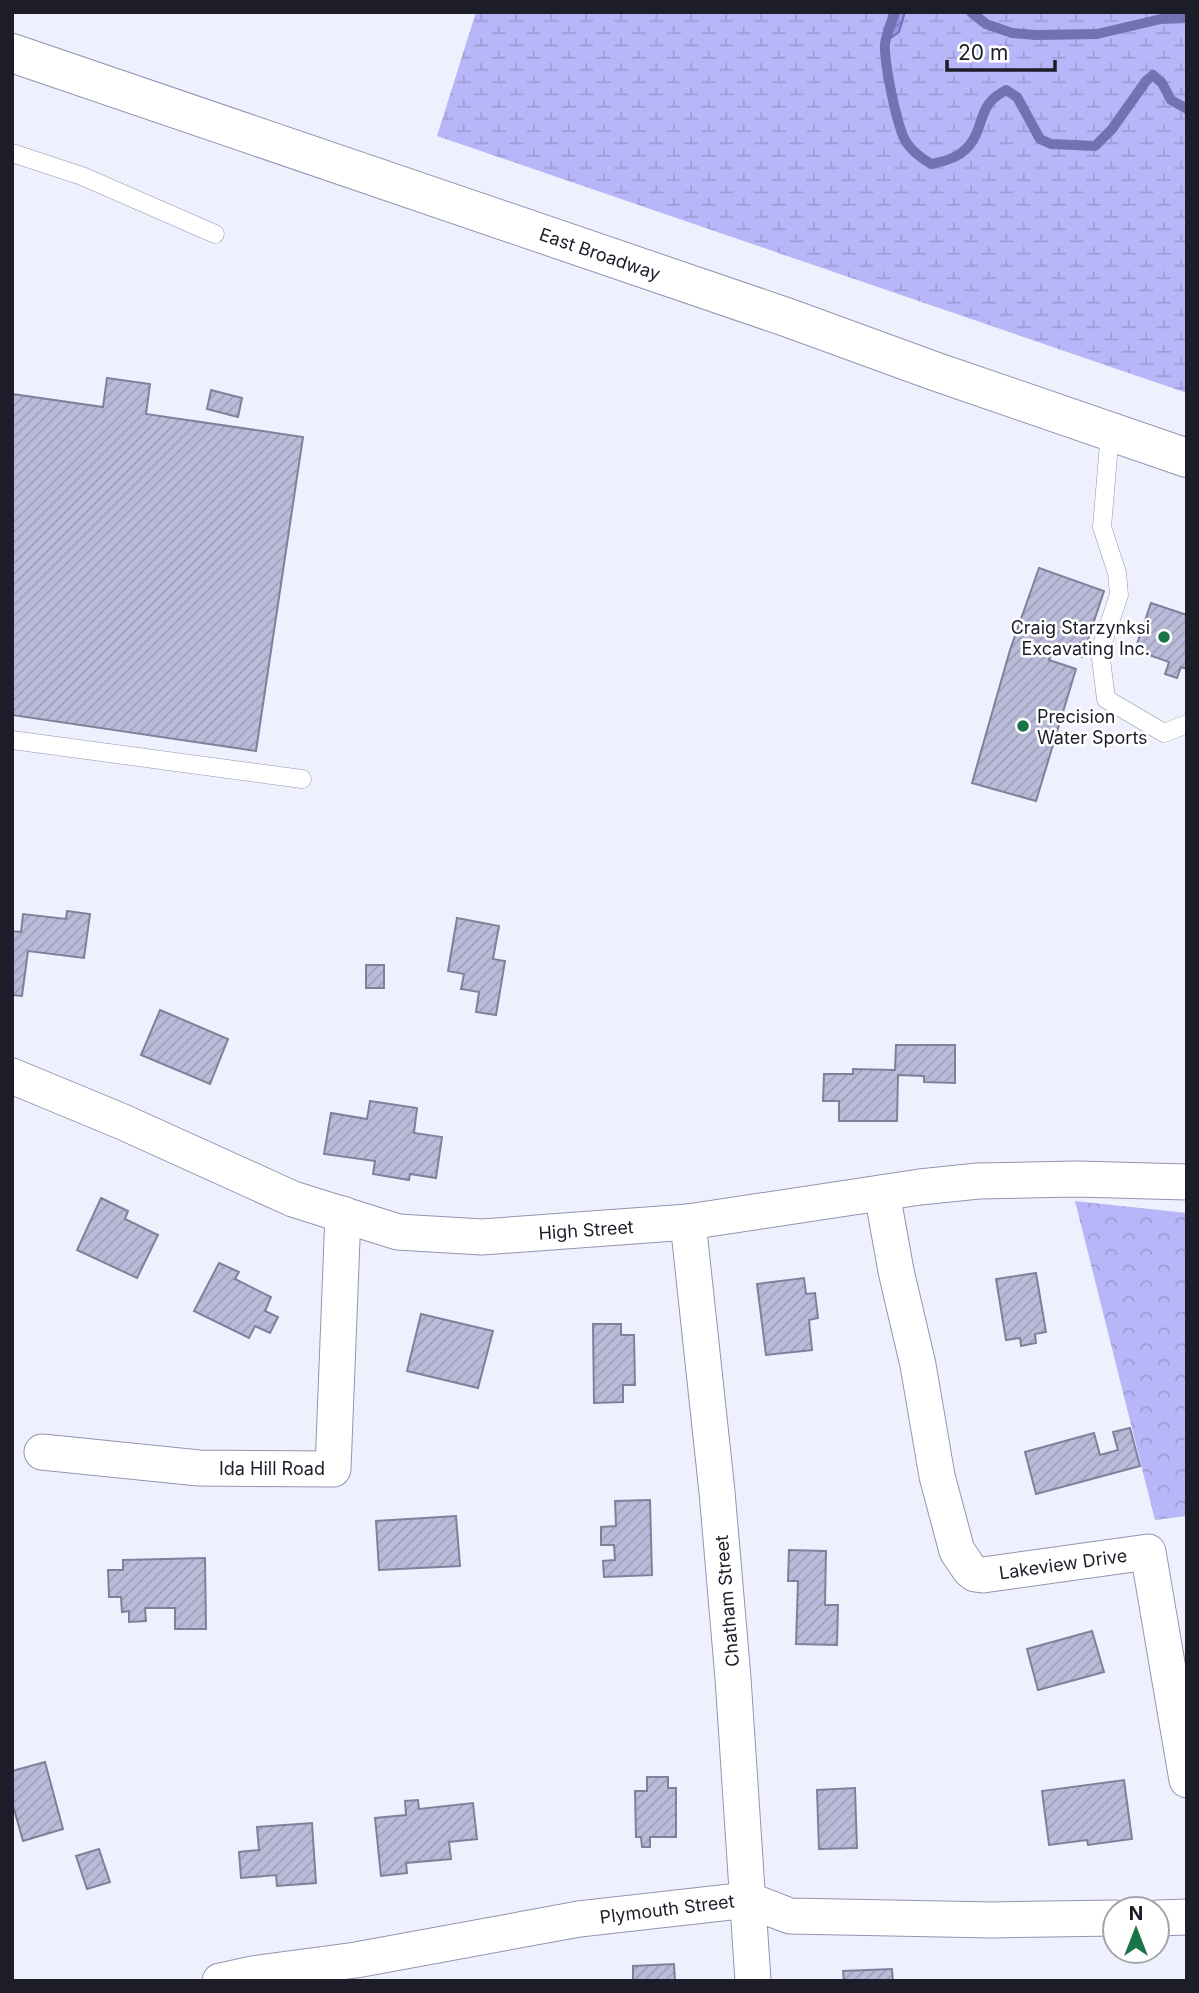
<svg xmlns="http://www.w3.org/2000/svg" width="1199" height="1993" viewBox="0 0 1199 1993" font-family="Inter,sans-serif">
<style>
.forest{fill:url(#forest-crowns)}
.wetland{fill:url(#wetland-marsh)}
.water{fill:url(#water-waves);stroke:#7471b3;stroke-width:2}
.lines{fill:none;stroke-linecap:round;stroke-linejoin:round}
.stream{stroke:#7471b3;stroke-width:10}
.building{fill:url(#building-hatch);stroke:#80809d;stroke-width:2}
.lane-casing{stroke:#9394b1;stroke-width:19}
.street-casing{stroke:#9394b1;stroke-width:37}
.secondary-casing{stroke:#9394b1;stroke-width:40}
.lane{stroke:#fff;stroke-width:18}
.street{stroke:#fff;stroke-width:35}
.secondary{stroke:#fff;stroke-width:38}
.poi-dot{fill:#1b7346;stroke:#fff;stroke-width:2.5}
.labels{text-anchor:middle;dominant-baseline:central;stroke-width:5;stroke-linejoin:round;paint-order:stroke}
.street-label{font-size:18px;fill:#1d1d29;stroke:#fff}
.poi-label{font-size:18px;fill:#1d1d29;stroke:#fff;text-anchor:end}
</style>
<defs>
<pattern id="forest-crowns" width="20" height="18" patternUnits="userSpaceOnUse" patternTransform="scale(1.75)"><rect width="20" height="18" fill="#b7b6f8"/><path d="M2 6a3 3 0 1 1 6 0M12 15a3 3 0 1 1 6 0" fill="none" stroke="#9d9cd5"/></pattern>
<pattern id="wetland-marsh" width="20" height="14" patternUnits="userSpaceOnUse" patternTransform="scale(1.75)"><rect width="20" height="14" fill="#b7b6f8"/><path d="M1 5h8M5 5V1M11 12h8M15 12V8" fill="none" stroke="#9d9cd5"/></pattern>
<pattern id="water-waves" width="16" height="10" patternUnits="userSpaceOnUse" patternTransform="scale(1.75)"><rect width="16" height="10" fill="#9995ee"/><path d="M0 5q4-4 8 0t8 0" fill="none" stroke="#7c79c1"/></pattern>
<pattern id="building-hatch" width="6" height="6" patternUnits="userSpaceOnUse" patternTransform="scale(1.75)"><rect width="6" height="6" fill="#babad9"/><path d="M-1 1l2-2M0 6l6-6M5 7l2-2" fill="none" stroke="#9f9fba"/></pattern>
</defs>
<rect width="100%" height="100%" fill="#eff0fd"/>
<path class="forest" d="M1075,1201l112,12v303l-32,4z"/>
<path class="wetland" d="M476,12h711v381l-750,-257z"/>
<path class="water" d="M890,12h15l-6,20 -7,5 -8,-4c1,-8 5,-13 6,-21z"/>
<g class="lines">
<g class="stream">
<path d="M895,12c-3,10 -9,22 -10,32 -1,19 12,83 21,98 6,9 15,16 25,22 16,-3 33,-8 42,-24 8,-12 8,-29 19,-40 4,-4 9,-7 14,-10l11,7 23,42 11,5 44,2 17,-17 34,-48 7,-6 9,8 9,17 16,9"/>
<path d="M971,12l15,12 26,9 24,2 61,-1 64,-15 26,-1"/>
</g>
</g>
<g class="building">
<path d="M107,378l43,6 -4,30 157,23 -47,314 -244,-36v-321l91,13z"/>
<path d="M211,390l31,8 -4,19 -31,-8z"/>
<path d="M1039,568l65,23 -22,66 -28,-9 -5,12 27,9 -40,132 -64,-18 38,-133z"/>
<path d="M1151,603l36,12v54l-6,-2 -4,11 -12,-4 4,-12 -34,-12z"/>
<path d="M67,911l23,3 -6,44 -56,-7 -6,45 -10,-1v-64l9,1 2,-18 43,5z"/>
<path d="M457,918l42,8 -6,33 12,2 -9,54 -20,-3 3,-20 -18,-3 3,-15 -16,-3z"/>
<rect x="366" y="965" width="18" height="23"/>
<path d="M160,1010l68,29 -18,45 -69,-29z"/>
<path d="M896,1045h59v38l-31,-1v-6l-26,-1 -1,46h-58v-20h-16l1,-27h29v-5l42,1z"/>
<path d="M370,1101l47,7 -3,25 28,4 -6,41 -26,-4 -1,6 -36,-6 2,-13 -51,-7 7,-41 36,6z"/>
<path d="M101,1198l27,13 -3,8 33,16 -21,43 -60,-28z"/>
<path d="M219,1263l20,9 -4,7 36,18 -6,14 13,6 -8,16 -15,-7 -6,12 -55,-27z"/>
<path d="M1036,1273l10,59 -11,2 1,9 -15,3 -1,-8 -14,2 -10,-61z"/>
<path d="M804,1278l2,16 9,-1 3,25 -9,2 3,30 -46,5 -9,-71z"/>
<path d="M421,1314l72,17 -15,57 -71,-17z"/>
<path d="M593,1324h28v11h13l1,50h-12v17l-29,1z"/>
<path d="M1130,1428l10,38 -104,28 -11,-42 69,-19 6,22 18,-5 -5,-18z"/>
<path d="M650,1500l2,75 -48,2 -1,-16 12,-1 -1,-15h-13v-18l15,-1 -1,-25z"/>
<path d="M456,1516l4,50 -81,4 -3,-49z"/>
<path d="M789,1550l37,1 -1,54h13l-1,40 -41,-1 2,-63h-10z"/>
<path d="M205,1558l1,71h-31v-21h-30l1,13 -17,1v-11l-7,1 -1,-15h-12l-1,-27h15v-10z"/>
<path d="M1092,1631l12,41 -66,18 -11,-41z"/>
<path d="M45,1762l18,67 -40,12 -11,-39v-31z"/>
<path d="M647,1777h21v11h8v49h-26v10h-8l-1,-10h-5l-1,-46h12z"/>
<path d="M1124,1780l8,59 -44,6 -1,-5 -38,5 -7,-54z"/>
<path d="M855,1788l2,60 -38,1 -2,-59z"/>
<path d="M418,1800l1,9 54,-6 4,36 -28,3 2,17 -45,4 1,10 -26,3 -6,-58 31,-3 -1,-14z"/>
<path d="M312,1823l4,60 -39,3 -1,-11 -35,3 -2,-26 20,-2 -2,-23z"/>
<path d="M99,1849l11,33 -23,7 -11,-33z"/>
<path d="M674,1964l1,17h15h-57v-15z"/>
<path d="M892,1969l1,12h-49l-1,-10z"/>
</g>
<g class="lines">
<defs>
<g id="lane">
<path d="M12,153l70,23 133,58"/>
<path d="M1110,432l-8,95 15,46 2,22 -19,56 6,48 58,34 23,-9"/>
<path d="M12,740l290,39"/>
</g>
<g id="street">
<path d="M12,1076l111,46 170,77 105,33 84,5 206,-15 232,-35 58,-6 99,-2 110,3"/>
<path d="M882,1193l14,78 22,94 19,111 20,75 13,19 5,4 8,1 165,-23 39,228"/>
<path d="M688,1222l29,270 16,186 20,303"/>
<path d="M42,1452l157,16 134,1 10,-255"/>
<path d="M1157,1918l30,-1"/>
<path d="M220,1981l32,-7 104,-14 223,-41 169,-19 42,16 202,4 123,-2"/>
</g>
<path id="secondary" d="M12,53l774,264 148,54 253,87"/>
</defs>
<use href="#lane" class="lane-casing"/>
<use href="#street" class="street-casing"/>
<use href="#secondary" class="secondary-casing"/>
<use href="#lane" class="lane"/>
<use href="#street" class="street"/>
<use href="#secondary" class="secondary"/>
</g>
<g class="poi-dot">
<circle cx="1164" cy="637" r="7"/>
<circle cx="1023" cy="726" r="7"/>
</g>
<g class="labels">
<g class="street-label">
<text transform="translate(600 254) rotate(19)">East Broadway</text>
<text transform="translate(586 1230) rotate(-4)">High Street</text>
<text x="272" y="1468">Ida Hill Road</text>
<text transform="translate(1063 1564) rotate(-8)">Lakeview Drive</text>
<text transform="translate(727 1601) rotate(-95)">Chatham Street</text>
<text transform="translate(667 1909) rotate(-7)">Plymouth Street</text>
</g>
<g class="poi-label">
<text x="1150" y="627">Craig Starzynksi<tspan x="1150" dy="21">Excavating Inc.</tspan></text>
<text x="1037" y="716" text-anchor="start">Precision<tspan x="1037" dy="21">Water Sports</tspan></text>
</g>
</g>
<rect width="1199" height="1993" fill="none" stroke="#1d1d29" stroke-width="28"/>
<g transform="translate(1136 1930)"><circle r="33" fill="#ffffff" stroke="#a5a5a9" stroke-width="2"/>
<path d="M0-5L12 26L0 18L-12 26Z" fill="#1b7346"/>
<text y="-10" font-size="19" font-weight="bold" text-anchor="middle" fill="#1d1d29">N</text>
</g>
<path d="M947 60v10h108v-10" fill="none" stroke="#1d1d29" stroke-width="3.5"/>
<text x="958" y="60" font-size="21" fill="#1d1d29" stroke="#ffffff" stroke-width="5" paint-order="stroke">20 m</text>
</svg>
